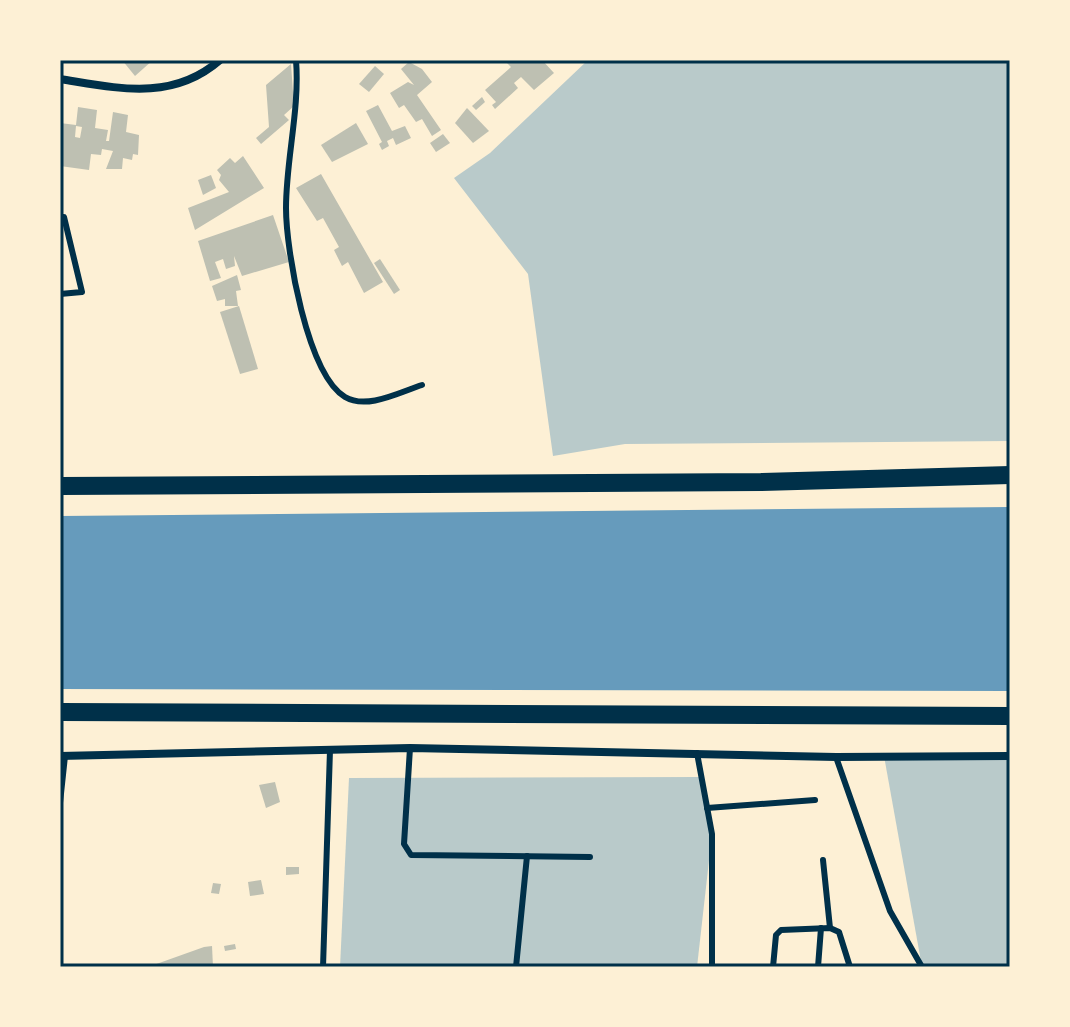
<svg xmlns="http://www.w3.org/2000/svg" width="1070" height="1027" viewBox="0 0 1070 1027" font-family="Ubuntu,sans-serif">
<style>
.green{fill:#b9caca}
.water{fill:#669bbc}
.building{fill:#bec0b2;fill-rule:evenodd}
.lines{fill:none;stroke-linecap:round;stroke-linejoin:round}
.service{stroke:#003049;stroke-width:6}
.minor{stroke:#003049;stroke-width:8}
.trunk{stroke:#003049;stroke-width:18}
.neatline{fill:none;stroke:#003049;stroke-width:3}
</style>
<rect width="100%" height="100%" fill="#fdf0d5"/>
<g class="green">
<path d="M588,60h422v381l-385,3 -72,12 -25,-182 -74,-96 36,-25z"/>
<path d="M884,756h126v211h-88z"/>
<path d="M701,777l11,57 -15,133h-357l9,-189z"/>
</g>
<path class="water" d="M1010,507v184l-950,-2v-173z"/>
<g class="building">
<path d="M122,60h31l-18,16z"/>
<path d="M504,60h38l12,13 -20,17 -13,-13 -7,6 4,5 -23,21 -3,-4 4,-3 -11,-12 26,-23z"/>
<path d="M409,62l13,7 10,13 -15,13 24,35 -9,6 -10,-17 -6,3 -12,-17 -5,3 -9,-15 18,-11 6,3 -13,-16z"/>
<path d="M291,64l3,42 -10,9 5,5 -28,24 -5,-6 13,-11 -3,-42z"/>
<path d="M375,66l9,8 -15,18 -10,-8z"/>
<path d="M482,97l3,5 -9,8 -4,-4z"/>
<path d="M378,105l14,26 13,-5 6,12 -15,7 -3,-7 -6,3 2,5 -7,4 -3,-6 3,-2 -16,-31z"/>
<path d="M78,107l19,3 -2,18 13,2 -2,11h3l4,-29 15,3 -2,17 13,3 -1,20 -5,-1 -1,6 -9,-2 -1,11h-16l7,-18 -11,-2 -1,6 -10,-1 -2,16 -29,-4v-43l16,2zM76,126l6,1 -2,11 -5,-1z"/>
<path d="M467,108l22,23 -16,12 -18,-20z"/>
<path d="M356,123l12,21 -36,18 -11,-17z"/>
<path d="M443,134l7,9 -14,9 -6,-9z"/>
<path d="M243,156l21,32 -69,42 -7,-22 41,-16 -10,-12 2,-5 -4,-5 13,-12 5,5z"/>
<path d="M321,174l62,108 -19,11 -16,-31 -6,4 -8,-16 5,-3 -16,-29 -6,3 -21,-33z"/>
<path d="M211,175l5,13 -13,7 -5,-15z"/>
<path d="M273,215l16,47 -47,14 -8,-20 1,10 -9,3 -3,-10 -8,3 6,16 -11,3 -12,-40z"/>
<path d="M380,259l20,31 -6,4 -20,-31z"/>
<path d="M237,275l4,15 -5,1 2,15h-13v-7l-8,2 -5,-15z"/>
<path d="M239,306l19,63 -18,5 -20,-62z"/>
<path d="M275,782l5,20 -14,6 -7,-23z"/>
<path d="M286,867h13v7l-13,1z"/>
<path d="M261,880l3,14 -14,2 -2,-14z"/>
<path d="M213,883l8,1 -2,10 -8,-1z"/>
<path d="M235,944l1,5 -11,2 -1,-5z"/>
<path d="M212,946l1,21h-65l56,-20z"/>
</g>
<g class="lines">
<g class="service">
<path d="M296,60c4,49 -10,99 -10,148 0,42 21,166 59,189 22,13 55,-5 77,-12"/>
<path d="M60,217h4l18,75 -22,2"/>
<path d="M410,748l-6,96 7,11 179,2"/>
<path d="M697,753l15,81v133"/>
<path d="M836,757l54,154 32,56"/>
<path d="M60,803l5,-47"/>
<path d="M707,808l108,-8"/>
<path d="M823,860l7,68"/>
<path d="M323,967l7,-217"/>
<path d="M516,967l11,-111"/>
<path d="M773,967l3,-32 5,-5 49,-2 9,4 11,35"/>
<path d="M818,967l3,-39"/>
</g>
<g class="minor">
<path d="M60,79c57,9 112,23 160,-19"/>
<path d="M60,756l350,-8 426,9 174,-1"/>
</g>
<g class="trunk">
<path d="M60,486l701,-4 249,-7"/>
<path d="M60,712l950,4"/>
</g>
</g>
<rect width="1070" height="1027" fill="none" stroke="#fdf0d5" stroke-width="124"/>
<rect x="62" y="62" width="946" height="903" class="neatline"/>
</svg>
